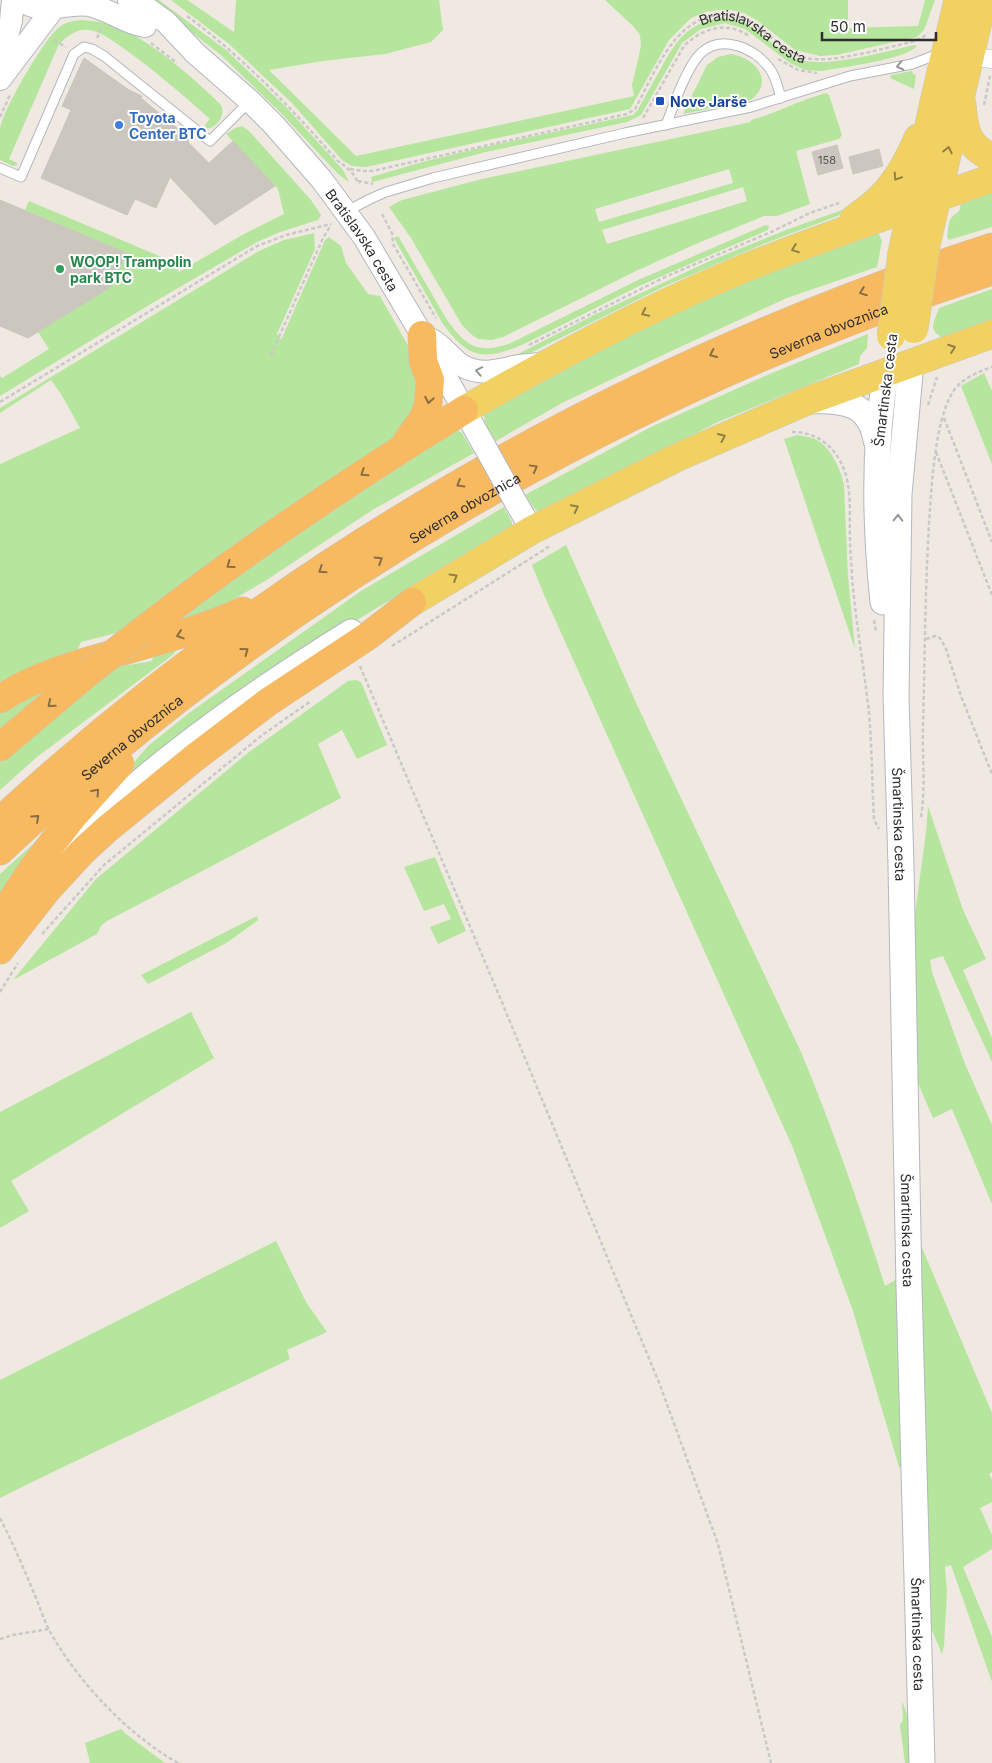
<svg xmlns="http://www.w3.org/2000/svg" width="992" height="1763" viewBox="0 0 992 1763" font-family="Inter,sans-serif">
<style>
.green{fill:#b6e59e;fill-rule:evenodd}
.building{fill:#cbc7bf;stroke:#cbc5ba}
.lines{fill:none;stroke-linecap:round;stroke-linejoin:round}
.service-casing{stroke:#b4b7c1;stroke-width:11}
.minor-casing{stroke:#b4b7c1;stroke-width:19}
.tertiary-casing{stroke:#b4b7c1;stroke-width:24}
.secondary-casing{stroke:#b4b7c1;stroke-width:27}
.primary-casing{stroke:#c9c9c9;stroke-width:29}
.trunk-casing{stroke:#c9c9c9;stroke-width:29}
.path{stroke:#c9c9c9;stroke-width:2.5;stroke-dasharray:4 2.5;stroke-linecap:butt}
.service{stroke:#fff;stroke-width:9}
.minor{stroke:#fff;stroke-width:18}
.tertiary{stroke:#fff;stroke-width:22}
.secondary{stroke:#fff;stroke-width:25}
.primary{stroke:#f2d163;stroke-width:28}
.trunk{stroke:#f8ba60;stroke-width:28}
.tertiary-bridge-casing{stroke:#b4b7c1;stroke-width:24;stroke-linecap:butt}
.primary-bridge-casing{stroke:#c9c9c9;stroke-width:29;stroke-linecap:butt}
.trunk-bridge-casing{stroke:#c9c9c9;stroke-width:29;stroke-linecap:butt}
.tertiary-bridge{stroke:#fff;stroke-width:22}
.primary-bridge{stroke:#f2d163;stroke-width:28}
.trunk-bridge{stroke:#f8ba60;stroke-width:28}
.oneway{stroke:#969696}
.oneway2{stroke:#908048}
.oneway3{stroke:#896d44}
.transit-dot{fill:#1a4fb4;stroke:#fff;stroke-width:2}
.shop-dot{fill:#3f7fe0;stroke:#fff;stroke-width:2}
.leisure-dot{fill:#2e9e5b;stroke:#fff;stroke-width:2}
.labels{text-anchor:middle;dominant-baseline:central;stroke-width:4;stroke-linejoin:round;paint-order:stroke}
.number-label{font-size:11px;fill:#555452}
.street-label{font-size:14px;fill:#2e2e2e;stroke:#fff}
.transit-label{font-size:14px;font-weight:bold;fill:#164399;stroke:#fff;text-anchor:start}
.shop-label{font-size:14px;font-weight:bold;fill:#366cbe;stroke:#fff;text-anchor:start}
.leisure-label{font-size:14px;font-weight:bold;fill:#27864d;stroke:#fff;text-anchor:start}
</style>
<rect width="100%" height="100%" fill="#efe9e1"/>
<g class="green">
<path d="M150,0h9l67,50 60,57 57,63 6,12 -11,-8 -58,-62 -59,-57z"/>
<path d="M171,0h16l47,32 2,-32h203l4,30 -12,12 -46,12 -62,7 -54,9 87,86 278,-60 -2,-11 9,-39 -1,-11 -7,-9 -28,-26h243v28l70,-2 7,-26h10l-11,30 -7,7 -81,18 -16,1 -25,-6 -37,-29 -14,-8 -13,-3h-13l-13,2 -14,6 -22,22 -39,69 -264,58 -14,-1 -10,-6 -50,-57 -63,-59z"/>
<path d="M718,18c39,-2 51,32 83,42 28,8 85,-9 114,-15l2,1c-13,14 -75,21 -95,25l-17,-1 -15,-7 -45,-34 -20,-6 -24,6 -19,14 -41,72 -14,7 -141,30 -114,30 -1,-5 55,-16 58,-14 149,-32 4,-4c8,-14 15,-27 23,-41 15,-27 25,-45 58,-52z"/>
<path d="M82,20c8,1 15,1 23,3 38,10 88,54 116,82 5,10 -4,23 -15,24l-1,-4 5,-6c-28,-25 -56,-49 -87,-71 -10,-7 -21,-16 -34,-18 -12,-2 -22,6 -30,14l-50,115 8,4v2l-4,1 -13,-6c0,-10 0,-21 0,-31 3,-19 42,-86 57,-100 7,-7 16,-8 25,-9z"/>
<path d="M731,54c25,4 45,29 18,47l-66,13 24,-49 11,-8z"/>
<path d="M912,71l1,3 3,1 -2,14 -24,-11 1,-3z"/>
<path d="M826,93l3,2 13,40 -3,4 -43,12 14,53 -33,12h-13l-66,27 -62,28 -133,66 -12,3 -13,-1 -6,-4 -10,-10 -51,-87 -22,-31 13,-7 80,-21 269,-57v-2c26,-7 49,-20 75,-27zM729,169l4,14 -134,39 -4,-13zM743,187l4,14 -140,43 -5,-14z"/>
<path d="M242,126l7,5 62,69 10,15 -3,5 -38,12 -23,10 -108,63 -149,91v-20l2,2 47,-29 -11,-17 74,-46 14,-33 -101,-43 4,-9 142,60 8,11 65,-38 40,-20 -6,-25 -52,-55 9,-6z"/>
<path d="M992,192v35l-43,13 -2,-3c1,-5 1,-13 3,-17 5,-9 12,-5 10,-18z"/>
<path d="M859,204l1,1 -20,10 -79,30 -96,41 -145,72 -36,8 -11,-7 15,3 30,-8 76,-39 118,-55 74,-30z"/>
<path d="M766,225l3,1 -1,4 -129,56 -113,57c-40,18 -57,17 -83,-19l-49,-86 4,-2 49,84c19,26 30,34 62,24l129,-64z"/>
<path d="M878,232l4,9 -5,26 -90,31 -118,54 -107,51 -66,38c-6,-10 -16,-21 -10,-32l258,-133z"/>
<path d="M314,233l1,16 -38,85 4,6 44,-100 4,-3 12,9 5,17 22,31 12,2 35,62 7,31 -18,42 -280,200 -43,11 -6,13 -75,32v-223l80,-36 -19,-34 -10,-14 -51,33v-5l259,-157 25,-11z"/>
<path d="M992,289v32l-46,19c-19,-11 -13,-14 -7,-32z"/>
<path d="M868,334l-1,14 -7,8 -1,8 -141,58 -179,91 -5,-5 -9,-13 126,-68 121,-54z"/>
<path d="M984,373l8,18v73l-31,-78z"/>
<path d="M457,430l5,3 12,20 -100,56 -109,72 -34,20 -33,16 -32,9 147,-106z"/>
<path d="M797,435c7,1 14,2 20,5 14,8 24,30 27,45l4,91 7,73 -71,-210z"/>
<path d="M504,507l8,15v6l-22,19 -112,60 -40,25 -249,183 59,-69 41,-33 172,-122z"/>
<path d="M566,545l71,160 164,347c32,77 59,155 84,234l12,-7 6,189 -4,-1 -46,-156 -60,-163 -248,-551 -13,-32z"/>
<path d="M176,649l-2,5 -137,103 -37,33v-31l111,-91 41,-7 3,-10z"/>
<path d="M66,676l-66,56v-19z"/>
<path d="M356,680l5,2 26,63 -30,14 -15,-29 -24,14 23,54 -234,123 -6,5 -4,8 -84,46 83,-101 153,-127 99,-71z"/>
<path d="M928,806l35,104 23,49 -23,11 29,68v24l-49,-106 -13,4 2,12 33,92 27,61v79l-40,-95 -19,9 -18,-42 -1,-155 12,-89z"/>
<path d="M54,825l-54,76v-27z"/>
<path d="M435,857l31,74 -28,13 -8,-17 21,-8 -7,-15 -20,7 -20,-44z"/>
<path d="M257,916l1,4 -30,22 -80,42 -7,-9z"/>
<path d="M191,1012l23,46 -203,123 18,30 -29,17v-116z"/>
<path d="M917,1236l75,177v59l-3,2 3,6v22l-12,6 12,27v14l-29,18 29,70v45l-41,-117 -6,2 2,24 -3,55 -2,8 -11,-26 -4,-2z"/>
<path d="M276,1241l30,61 21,30 -40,18 3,9c-96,47 -194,91 -290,139v-118z"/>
<path d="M902,1701l7,19v43h-4l-5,-38 3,-5z"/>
<path d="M121,1729l5,5 39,29h-77l2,-1 -5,-19z"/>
</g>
<g class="building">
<path d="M84,58l45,32 13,6 -1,2 49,41 -2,3 21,21 24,-22 42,45 -60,39 -45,-48 -14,31 -21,-9 -8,16 -86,-37 30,-68 -9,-4z"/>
<path d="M837,145l6,23 -25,7 -6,-23z"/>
<path d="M879,149l4,17 -30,8 -4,-17z"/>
<path d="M0,200l126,53 -14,33 -84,52 -28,-12z"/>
</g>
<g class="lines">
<defs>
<g id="service">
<path d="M666,125c7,-18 21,-59 35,-72 21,-20 55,-4 69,16 6,8 8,19 11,29"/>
<path d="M0,168l21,9 53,-123 10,-7 8,2 12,7 106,85 40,-40"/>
<path d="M347,211l23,-12 16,-7 47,-14 192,-45 126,-26 99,-31 62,-12 29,-11"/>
</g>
<path id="minor" d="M970,57l22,2"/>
<g id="tertiary">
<path d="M21,0c24,17 43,1 68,5 20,4 36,18 56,21"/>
<path id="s2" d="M129,0l16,7 21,15 29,31 55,48 24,24 48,55 42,57 58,98 63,112"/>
<path d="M0,63l11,-42 2,-21"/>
<path d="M0,79l53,-70"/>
<path d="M432,340c12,7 18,18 29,25 18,11 35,6 53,2 9,-2 18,-2 27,-3"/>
<path d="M515,501l17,29"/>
</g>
<g id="secondary">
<path id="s3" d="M911,363l-12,131 -3,202 5,170 8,420 13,477"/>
<path d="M810,401c32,-1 60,1 66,39"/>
<path d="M883,602c-8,-76 -10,-154 3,-230"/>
<path d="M41,875c90,-96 199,-174 310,-243"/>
</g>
<g id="primary">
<path d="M962,104c2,24 4,43 30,53"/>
<path d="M854,219c10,-8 20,-14 28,-23 16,-16 27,-37 36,-58"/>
<path d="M926,245l57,-245"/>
<path d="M902,253l32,-151 24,-102"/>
<path d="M464,410c88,-50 176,-98 269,-137 85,-35 173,-64 259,-95"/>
<path d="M412,602l120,-72 146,-73 129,-56 185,-67"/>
</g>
<g id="trunk">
<path d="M407,441l17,-24 4,-12 2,-25 -7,-19 -1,-26"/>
<path d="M142,631c103,-80 211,-153 322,-221"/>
<path d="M0,699c35,-23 73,-34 113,-45 44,-13 88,-24 130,-43"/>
<path d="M0,747l89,-75"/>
<path d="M0,821c282,-261 627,-456 992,-574"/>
<path id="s4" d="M0,851c278,-261 629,-463 992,-580"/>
<path d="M3,914l30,-46 41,-53 46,-51"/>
<path d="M0,950l47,-60 36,-39 24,-22 86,-70 75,-57 100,-66 44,-34"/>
</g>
</defs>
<use href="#service" class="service-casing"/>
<use href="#minor" class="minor-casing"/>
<use href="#tertiary" class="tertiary-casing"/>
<use href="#secondary" class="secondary-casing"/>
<use href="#primary" class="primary-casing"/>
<use href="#trunk" class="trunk-casing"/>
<g class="path">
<path d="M187,16c57,42 103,91 149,143 4,4 8,6 12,10 5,3 8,10 11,15"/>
<path d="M97,38l5,-11"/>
<path d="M54,40l12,7"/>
<path d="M151,43l26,20"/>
<path d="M778,59l20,11 19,3"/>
<path d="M984,105l6,-29"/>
<path d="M0,117l10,-22"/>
<path d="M643,118l41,-72c18,-18 45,-26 66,-9"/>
<path id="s1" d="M350,169l14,2h8l255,-57 8,-5c19,-34 36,-84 77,-93 13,-3 26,-1 37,5 20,11 35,32 57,37 25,6 78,-10 105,-16l11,-4 6,-5"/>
<path d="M358,181l15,3"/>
<path d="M382,214l10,19 1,11 43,74"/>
<path d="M529,345l138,-69 102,-43 41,-20 29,-10"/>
<path d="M271,355l52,-117 8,-13"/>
<path d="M0,402l257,-156 29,-11 45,-11"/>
<path d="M928,405l9,-28"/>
<path d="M944,418l48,124"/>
<path d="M792,432c26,0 44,15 53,40 7,21 4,46 5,68 0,13 2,25 2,38 4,45 12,90 17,135 3,35 3,71 5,106l5,10"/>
<path d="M936,452l56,143"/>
<path d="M874,620l2,12"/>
<path d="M926,639l9,-3 5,2 6,11 15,47 31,78"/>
<path d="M392,646l158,-100"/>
<path d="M360,666l141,334 159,385 58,159 53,219"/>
<path d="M921,817c5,-30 1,-61 2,-91 2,-73 2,-145 7,-217 2,-32 6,-84 20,-112 8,-17 25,-24 42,-30"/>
<path d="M42,934l62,-69 157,-129 50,-35"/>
<path d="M0,992l18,-29"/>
<path d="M0,1518c12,24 23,48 33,73 6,13 10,27 16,39 29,52 78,104 129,133"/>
<path d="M0,1639l13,-4 36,-6"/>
</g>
<use href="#service" class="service"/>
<use href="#minor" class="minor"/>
<use href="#tertiary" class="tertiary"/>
<use href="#secondary" class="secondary"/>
<use href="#primary" class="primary"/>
<use href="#trunk" class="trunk"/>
<defs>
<path id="tertiary-bridge" d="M485,447l30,54"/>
<g id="primary-bridge">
<path d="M914,329l12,-84"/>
<path d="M891,336l11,-83"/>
</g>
<path id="trunk-bridge" d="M89,672l53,-41"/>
</defs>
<use href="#tertiary-bridge" class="tertiary-bridge-casing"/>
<use href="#primary-bridge" class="primary-bridge-casing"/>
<use href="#trunk-bridge" class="trunk-bridge-casing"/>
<use href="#tertiary-bridge" class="tertiary-bridge"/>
<use href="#primary-bridge" class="primary-bridge"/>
<use href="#trunk-bridge" class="trunk-bridge"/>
</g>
<defs><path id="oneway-chevron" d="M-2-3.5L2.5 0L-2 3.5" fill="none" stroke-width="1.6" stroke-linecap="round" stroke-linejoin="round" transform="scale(1.25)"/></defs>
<g class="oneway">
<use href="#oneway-chevron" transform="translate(900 66) rotate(168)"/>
<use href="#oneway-chevron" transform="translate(479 371) rotate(-169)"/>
<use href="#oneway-chevron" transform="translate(898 518) rotate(-89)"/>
</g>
<g class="oneway2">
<use href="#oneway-chevron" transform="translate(948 150) rotate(-77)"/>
<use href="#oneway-chevron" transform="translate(897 177) rotate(123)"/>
<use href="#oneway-chevron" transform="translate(795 249) rotate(159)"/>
<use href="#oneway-chevron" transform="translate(645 313) rotate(154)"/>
<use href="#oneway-chevron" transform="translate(952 348) rotate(-20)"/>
<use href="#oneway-chevron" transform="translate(722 437) rotate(-24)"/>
<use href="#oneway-chevron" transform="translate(575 508) rotate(-27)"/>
<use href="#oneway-chevron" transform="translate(454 577) rotate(-31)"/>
</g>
<g class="oneway3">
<use href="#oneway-chevron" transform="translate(863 292) rotate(159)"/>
<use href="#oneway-chevron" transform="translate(713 354) rotate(155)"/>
<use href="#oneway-chevron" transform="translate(429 400) rotate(100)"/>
<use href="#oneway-chevron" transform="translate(534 468) rotate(-29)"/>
<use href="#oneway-chevron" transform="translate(364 473) rotate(147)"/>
<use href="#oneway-chevron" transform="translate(460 484) rotate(149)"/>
<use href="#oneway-chevron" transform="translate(379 560) rotate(-32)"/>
<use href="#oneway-chevron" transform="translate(230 565) rotate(144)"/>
<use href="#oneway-chevron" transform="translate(322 570) rotate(146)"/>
<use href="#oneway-chevron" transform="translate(180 635) rotate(162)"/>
<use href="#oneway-chevron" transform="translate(245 651) rotate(-36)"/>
<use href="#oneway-chevron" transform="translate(51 704) rotate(140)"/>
<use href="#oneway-chevron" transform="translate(96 792) rotate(-48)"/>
<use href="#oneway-chevron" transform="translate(36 818) rotate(-42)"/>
</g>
<rect class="transit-dot" x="655" y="96" width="10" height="10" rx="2.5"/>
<circle class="shop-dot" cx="119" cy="125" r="5"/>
<circle class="leisure-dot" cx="60" cy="269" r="5"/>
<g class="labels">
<g class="number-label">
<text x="827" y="160">158</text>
</g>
<g class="street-label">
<text stroke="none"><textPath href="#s1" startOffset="464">Bratislavska cesta</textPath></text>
<text stroke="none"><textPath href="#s2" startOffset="338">Bratislavska cesta</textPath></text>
<text stroke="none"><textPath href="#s4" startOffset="984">Severna obvoznica</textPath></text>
<text transform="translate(885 390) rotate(-83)">Šmartinska cesta</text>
<text stroke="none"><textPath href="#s4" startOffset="579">Severna obvoznica</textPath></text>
<text stroke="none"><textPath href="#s4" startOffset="174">Severna obvoznica</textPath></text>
<text stroke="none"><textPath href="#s3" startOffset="462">Šmartinska cesta</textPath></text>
<text stroke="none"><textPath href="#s3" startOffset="868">Šmartinska cesta</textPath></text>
<text stroke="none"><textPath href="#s3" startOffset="1272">Šmartinska cesta</textPath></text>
</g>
<g class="transit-label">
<text x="670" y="101">Nove Jarše</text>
</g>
<g class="shop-label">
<text x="129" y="117">Toyota<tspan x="129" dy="16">Center BTC</tspan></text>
</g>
<g class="leisure-label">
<text x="70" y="261">WOOP! Trampolin<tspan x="70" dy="16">park BTC</tspan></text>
</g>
</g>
<path d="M822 32v8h114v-8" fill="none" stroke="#2e2e2e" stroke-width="2.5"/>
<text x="830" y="32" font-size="15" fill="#2e2e2e" stroke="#ffffff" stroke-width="4" paint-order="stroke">50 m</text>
</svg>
